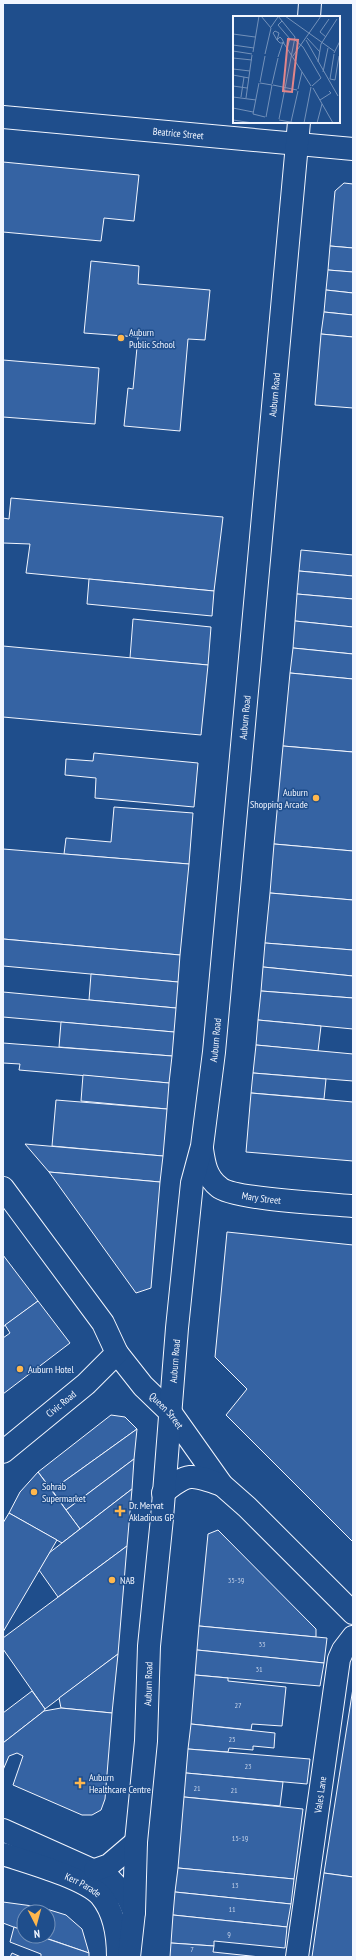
<svg xmlns="http://www.w3.org/2000/svg" width="356" height="1960" viewBox="0 0 356 1960" font-family="'PT Sans Narrow',sans-serif">
<style>
.building{fill:#3563a3;stroke:#f2f6ff}
.lines{fill:none;stroke-linecap:round;stroke-linejoin:round}
.street-casing{stroke:#f2f6ff;stroke-width:24}
.secondary-casing{stroke:#f2f6ff;stroke-width:24}
.street{stroke:#1f4e8c;stroke-width:22}
.secondary{stroke:#1f4e8c;stroke-width:22}
.poi-dot{fill:#ffb74d;stroke:#1f4e8c;stroke-width:1.5}
.labels{text-anchor:middle;dominant-baseline:central;stroke-width:3;stroke-linejoin:round;paint-order:stroke}
.number-label{font-size:8px;fill:#c3d1e8}
.street-label{font-size:10px;fill:#f2f6ff;stroke:#1f4e8c}
.poi-label{font-size:10px;fill:#f2f6ff;stroke:#1f4e8c;text-anchor:start}
.inset-road{fill:none;stroke:#7391ba;stroke-width:1}
.view{fill:#e38589;fill-opacity:0.15;stroke:#e38589;stroke-width:2}
.inset-edge{fill:none;stroke:#f2f6ff;stroke-width:2}
</style>
<rect width="100%" height="100%" fill="#1f4e8c"/>
<g class="building">
<path d="M3,162l136,13 -5,46 -30,-3 -3,23 -98,-9z"/>
<path d="M344,183l9,1v64l-23,-2 5,-55z"/>
<path d="M330,246l23,2v24l-25,-2z"/>
<path d="M91,261l48,5 -1,18 72,6 -5,50 -17,-1 -8,92 -56,-5 4,-38 5,1 5,-52 -54,-4z"/>
<path d="M328,270l25,2v21l-27,-3z"/>
<path d="M326,290l27,3v22l-29,-3z"/>
<path d="M324,312l29,3v22l-32,-3z"/>
<path d="M321,334l32,3v71l-38,-3z"/>
<path d="M3,360l96,8 -4,56 -92,-7z"/>
<path d="M11,498l212,19 -9,74 -188,-18 4,-29 -27,-1v-25l6,1z"/>
<path d="M301,550l52,5v21l-54,-5z"/>
<path d="M299,571l54,5v23l-56,-5z"/>
<path d="M89,579l125,12 -2,25 -125,-12z"/>
<path d="M297,594l56,5v28l-58,-6z"/>
<path d="M133,619l78,8 -3,38 -78,-7z"/>
<path d="M295,621l58,6v27l-60,-6z"/>
<path d="M3,646l205,19 -7,70 -198,-18z"/>
<path d="M293,648l60,6v25l-63,-6z"/>
<path d="M290,673l63,6v73l-70,-6z"/>
<path d="M283,746l70,6v99l-79,-7z"/>
<path d="M94,753l104,10 -4,44 -99,-9 1,-20 -31,-3 1,-16 27,2z"/>
<path d="M114,807l79,6 -4,51 -125,-10 2,-16 45,4z"/>
<path d="M274,844l79,7v49l-83,-7z"/>
<path d="M3,849l186,15 -9,91 -177,-16z"/>
<path d="M270,893l83,7v50l-88,-7z"/>
<path d="M3,939l177,16 -2,27 -175,-16z"/>
<path d="M265,943l88,7v26l-90,-9z"/>
<path d="M263,967l90,9v22l-92,-7z"/>
<path d="M91,974l87,8 -2,26 -87,-8z"/>
<path d="M261,991l92,7v31l-95,-9z"/>
<path d="M3,992l173,16 -2,24 -171,-15z"/>
<path d="M258,1020l63,6 -3,25 -62,-6z"/>
<path d="M61,1022l113,10 -2,24 -113,-9z"/>
<path d="M3,1043l169,13 -3,27 -150,-13 1,-6 -17,-1z"/>
<path d="M256,1045l97,9v27l-100,-8z"/>
<path d="M253,1073l73,6 -2,20 -73,-6z"/>
<path d="M83,1075l86,8 -2,26 -86,-8z"/>
<path d="M251,1093l102,9v59l-107,-9z"/>
<path d="M56,1100l111,9 -4,47 -111,-10z"/>
<path d="M25,1144l138,12 -3,26 -111,-10z"/>
<path d="M49,1172l111,10 -9,106 -15,5z"/>
<path d="M227,1232l126,13v297l-127,-127 21,-26 -32,-32z"/>
<path d="M3,1255l35,46 -35,26z"/>
<path d="M38,1301l32,42 -67,51v-56l7,-5 -5,-8z"/>
<path d="M111,1415l14,2 12,12 -85,61 -14,-18z"/>
<path d="M137,1429l-3,30 -68,51 -14,-20z"/>
<path d="M134,1459l-2,30 -52,40 -14,-19z"/>
<path d="M38,1472l42,57 -18,14 -53,-30 11,-21z"/>
<path d="M132,1489l-5,57 -69,51 -19,-27 10,-17z"/>
<path d="M9,1513l48,27 -54,92v-109z"/>
<path d="M218,1530l98,99v8l-117,-11 9,-92z"/>
<path d="M127,1546l-9,108 -73,55 -42,-60v-11z"/>
<path d="M199,1626l128,12 -3,25 -127,-13z"/>
<path d="M197,1650l127,13 -4,23 -125,-11z"/>
<path d="M118,1654l-6,59 -51,-5 -2,-10z"/>
<path d="M195,1675l33,3v3l58,6 -4,39 -30,-2 -1,6 -60,-6z"/>
<path d="M353,1688v189l-29,-4z"/>
<path d="M32,1691l13,18 -1,2 -41,32v-30z"/>
<path d="M61,1708l51,5 -7,86 -4,11 -9,5h-10l-69,-30 10,-29 -6,-3 -8,3 -6,14v-27l41,-32z"/>
<path d="M191,1724l84,9 -1,15 -21,-2v4l-24,-2 -1,4 -40,-3z"/>
<path d="M188,1749l122,10 -3,25 -121,-11z"/>
<path d="M186,1773l97,9 -3,24 -96,-9z"/>
<path d="M184,1797l119,12 -9,70 -116,-11z"/>
<path d="M178,1868l116,11 -3,25 -116,-12z"/>
<path d="M324,1873l29,4v80h-41z"/>
<path d="M175,1892l116,12 -4,23 -114,-12z"/>
<path d="M3,1902l37,5 26,8 16,14 7,24 -49,-17h8v-24h-24v19l-21,-8z"/>
<path d="M173,1915l114,12 -2,21 -71,-7v5l-43,-3z"/>
<path d="M14,1927l10,4v5h15l50,17v4h-48v-3l-31,-12z"/>
<path d="M171,1943l43,3 -1,6 47,5h-90z"/>
<path d="M12,1953l9,4h-11z"/>
</g>
<g class="lines">
<defs>
<g id="street">
<path d="M309,17l1,-14"/>
<path id="s1" d="M3,117l350,32"/>
<path id="s2" d="M202,1149c2,14 4,28 17,38 13,12 111,17 134,19"/>
<path id="s3" d="M117,1353l26,33 28,27 51,72 25,22 106,106"/>
<path d="M163,1493c25,-21 29,-19 59,-8"/>
<path d="M3,1830l105,47 20,21 6,14"/>
<path id="s4" d="M3,1854c24,8 82,24 98,42 14,17 17,41 17,61"/>
<path d="M95,1870l14,-5 27,-23"/>
<path id="s5" d="M129,1957l5,-45 2,-70 10,-101 3,-95 13,-128 15,-190 15,-145 10,-37 12,-94 85,-930"/>
<path id="s6" d="M297,1957l42,-298 4,-9 10,-13"/>
</g>
<path id="secondary" d="M3,1188l100,135 14,30 -31,31 -83,68"/>
</defs>
<use href="#street" class="street-casing"/>
<use href="#secondary" class="secondary-casing"/>
<use href="#street" class="street"/>
<use href="#secondary" class="secondary"/>
</g>
<g class="poi-dot">
<circle cx="121" cy="338" r="4"/>
<circle cx="316" cy="798" r="4"/>
<circle cx="20" cy="1369" r="4"/>
<circle cx="34" cy="1492" r="4"/>
<path d="M118 1505h4v4h4v4h-4v4h-4v-4h-4v-4h4z"/>
<circle cx="112" cy="1580" r="4"/>
<path d="M78 1777h4v4h4v4h-4v4h-4v-4h-4v-4h4z"/>
</g>
<g class="labels">
<g class="number-label">
<text x="236" y="1580">35-39</text>
<text x="262" y="1644">33</text>
<text x="259" y="1669">31</text>
<text x="238" y="1705">27</text>
<text x="232" y="1739">25</text>
<text x="248" y="1766">23</text>
<text x="197" y="1788">21</text>
<text x="234" y="1790">21</text>
<text x="240" y="1838">15-19</text>
<text x="235" y="1885">13</text>
<text x="232" y="1909">11</text>
<text x="229" y="1934">9</text>
<text x="192" y="1949">7</text>
</g>
<g class="street-label">
<text stroke="none"><textPath href="#s1" startOffset="176">Beatrice Street</textPath></text>
<text stroke="none"><textPath href="#s5" startOffset="1570">Auburn Road</textPath></text>
<text stroke="none"><textPath href="#s5" startOffset="1246">Auburn Road</textPath></text>
<text stroke="none"><textPath href="#s5" startOffset="922">Auburn Road</textPath></text>
<text stroke="none"><textPath href="#s2" startOffset="87">Mary Street</textPath></text>
<text stroke="none"><textPath href="#s5" startOffset="598">Auburn Road</textPath></text>
<text transform="translate(61 1404) rotate(-39)">Civic Road</text>
<text stroke="none"><textPath href="#s3" startOffset="76">Queen Street</textPath></text>
<text stroke="none"><textPath href="#s5" startOffset="274">Auburn Road</textPath></text>
<text stroke="none"><textPath href="#s6" startOffset="164">Vales Lane</textPath></text>
<text stroke="none"><textPath href="#s4" startOffset="86">Kerr Parade</textPath></text>
</g>
<g class="poi-label">
<text x="129" y="332">Auburn<tspan x="129" dy="12">Public School</tspan></text>
<text x="308" y="792" text-anchor="end">Auburn<tspan x="308" dy="12">Shopping Arcade</tspan></text>
<text x="28" y="1369">Auburn Hotel</text>
<text x="42" y="1486">Sohrab<tspan x="42" dy="12">Supermarket</tspan></text>
<text x="129" y="1505">Dr. Mervat<tspan x="129" dy="12">Akladious GP</tspan></text>
<text x="120" y="1580">NAB</text>
<text x="89" y="1777">Auburn<tspan x="89" dy="12">Healthcare Centre</tspan></text>
</g>
</g>
<g transform="translate(233 16)">
<rect width="107" height="107" fill="#1f4e8c"/>
<path class="inset-road" d="M28,0l10,12 -6,26M45,0l17,21 -16,82M52,0l49,35M49,5l-4,4 12,14 -3,9M38,11l7,-10M42,15l4,2 -2,7 -4,-7zM0,18l22,3M47,21l2,2 2,4h-4l-3,-3zM93,21l-6,-5 9,-13M74,22l13,14M62,24l8,7 18,31 -9,8M73,24l32,56M0,29l21,3M0,35l19,3M20,36l6,-36M101,37l6,-12M60,40l28,-40M45,41l5,-15 28,44M0,42l19,2M85,46l3,-18 16,-25M0,53l17,2M90,56l5,-24M0,59l16,3M97,63l5,1 4,-24M97,63l4,-25M27,66l5,-26M27,67l12,2M39,68l6,-26M40,69l24,5M0,70l14,2M80,72l20,35M65,73l4,-17M0,81l23,3M8,81l3,-20M13,82l6,-43M87,84l11,-7 -2,-2M0,92l20,4M20,98l6,-31M20,98l12,3M33,101l6,-32M0,104l20,3M46,104l17,3M58,106l7,-31M71,107l7,-36M84,107l5,-19"/>
<path class="view" d="M55,23l10,1 -6,52 -9,-1z"/>
<rect width="107" height="107" class="inset-edge"/>
</g>
<rect width="356" height="1960" fill="none" stroke="#f2f6ff" stroke-width="8"/>
<g transform="translate(36 1924) rotate(174)"><circle r="19" fill="#1f4e8c" stroke="#7391ba"/>
<path d="M0-3L7 15L0 10L-7 15Z" fill="#ffb74d"/>
<text y="-6" font-size="11" font-weight="bold" text-anchor="middle" fill="#f2f6ff">N</text>
</g>
</svg>
